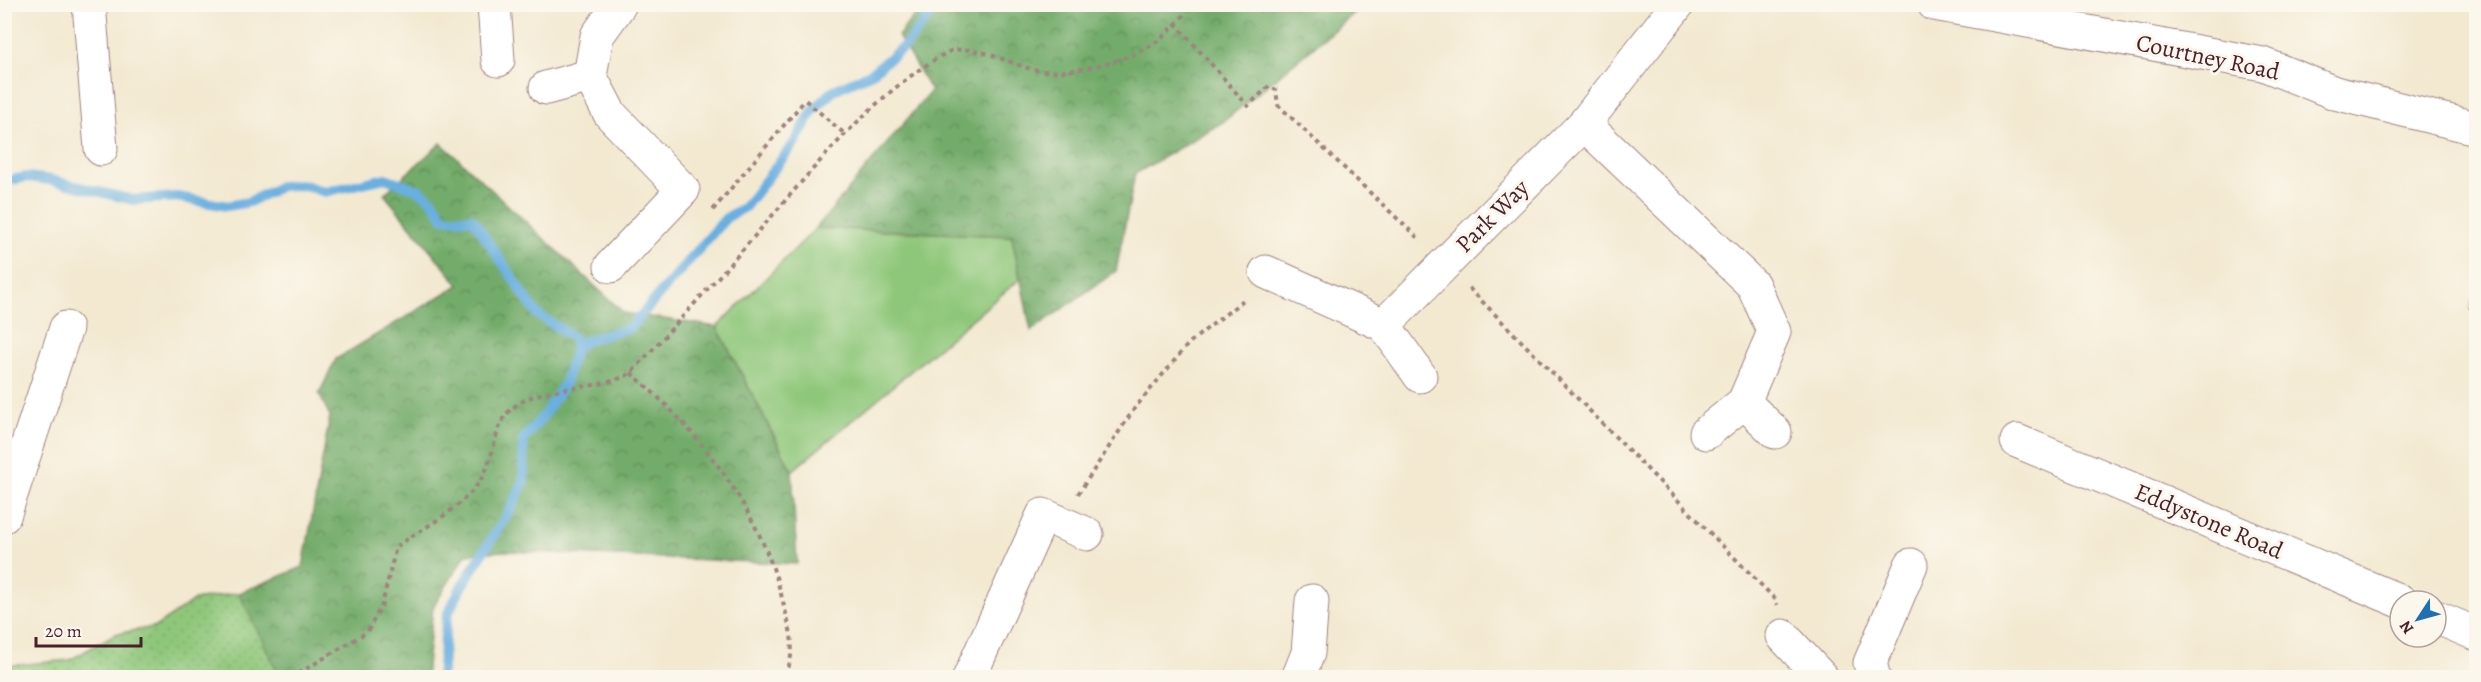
<svg xmlns="http://www.w3.org/2000/svg" width="2481" height="682" viewBox="0 0 2481 682" font-family="Alegreya,serif">
<style>
.green{fill:#8fc77a;stroke:#6c7352;stroke-width:1.5}
.forest{fill:url(#forest-crowns);stroke:#5e664a;stroke-width:1.5}
.park{fill:url(#park-dots);stroke:#6c7352;stroke-width:1.5}
.lines{fill:none;stroke-linecap:round;stroke-linejoin:round}
.stream{stroke:#69afe0;stroke-width:10}
.building{fill:#d9a9c4}
.minor-casing{stroke:#9e847e;stroke-width:35}
.path{stroke:#9e847e;stroke-width:4;stroke-dasharray:4.5 4.5;stroke-linecap:butt}
.minor{stroke:#fff;stroke-width:33}
.labels{text-anchor:middle;dominant-baseline:central;stroke-width:6;stroke-linejoin:round;paint-order:stroke}
.street-label{font-size:24px;fill:#4a1f2b;stroke:#fbf7ec}
</style>
<defs>
<pattern id="forest-crowns" width="20" height="18" patternUnits="userSpaceOnUse" patternTransform="scale(1.5)"><rect width="20" height="18" fill="#73ac6a"/><path d="M2 6a3 3 0 1 1 6 0M12 15a3 3 0 1 1 6 0" fill="none" stroke="#608b57"/></pattern>
<pattern id="park-dots" width="8" height="8" patternUnits="userSpaceOnUse" patternTransform="scale(1.5)"><rect width="8" height="8" fill="#8fc77a"/><path d="M2 2h.1M6 6h.1" fill="none" stroke="#7daa6a" stroke-width="1.8" stroke-linecap="round"/></pattern>
</defs>
<rect width="100%" height="100%" fill="#fbf7ec"/>
<filter id="ink" filterUnits="userSpaceOnUse"><feTurbulence type="fractalNoise" baseFrequency=".0167" numOctaves="2"/><feDisplacementMap in="SourceGraphic" scale="12" xChannelSelector="R" yChannelSelector="G"/><feConvolveMatrix kernelMatrix="1 2 1 2 8 2 1 2 1" color-interpolation-filters="sRGB"/></filter>
<filter id="wash" filterUnits="userSpaceOnUse"><feTurbulence type="fractalNoise" baseFrequency=".008" numOctaves="4" result="noise"/><feDisplacementMap in="SourceGraphic" scale="24" xChannelSelector="R" yChannelSelector="G"/><feGaussianBlur stdDeviation="1.35" result="paint"/><feColorMatrix in="noise" values="0 0 0 0 0 0 0 0 0 0 0 0 0 0 0 0 0 1.4 0 .05"/><feComposite in="paint" operator="in"/></filter>
<g filter="url(#wash)">
<rect width="100%" height="100%" fill="#f3e9d1"/>
<path class="green" d="M816,228l196,8 8,43 -228,192 -75,-144z"/>
<g class="forest">
<path d="M922,5l1,-1 441,1 -141,117 -88,52 -19,97 -85,60 -19,-95 -196,-8 115,-137 -33,-55z"/>
<path d="M441,143l183,170 93,14 75,144 5,93 -293,-13 -38,3 -33,53 -7,70 -378,1 67,-44 40,-7 40,-27 44,-7 64,-26 27,-151 -11,-22 17,-35 123,-74 -75,-91z"/>
</g>
<path class="park" d="M239,593l41,84h-275v-11l65,-6 45,-26 40,-7 40,-27z"/>
<g class="lines">
<g class="stream">
<path d="M4,181l23,-4 24,3 82,20 44,-3 50,9 22,-4 32,-16 23,-1 21,7 60,-14 34,12 14,11 11,17 29,1 64,95 34,22 8,9"/>
<path d="M441,678l6,-62 14,-29 51,-80 12,-26 -1,-41 21,-25 21,-32 10,-34 10,-8 45,-13 96,-110 19,-11 50,-65 17,-30 22,-22 36,-16 37,-30 31,-40"/>
</g>
</g>
<g id="blocks">
<path class="building" d="M2476,286v24l-7,-2z"/>
</g>
</g>
<g filter="url(#ink)">
<use href="#blocks" fill-opacity="0" stroke="#9e847e" stroke-width="1.5"/>
<g class="lines">
<defs>
<g id="minor">
<path d="M89,4l12,145"/>
<path d="M494,4l4,56"/>
<path d="M1934,4l329,60 72,29 141,35"/>
<path d="M546,88l44,-12"/>
<path d="M1584,124l169,161 21,47 -30,70 -38,31"/>
<path d="M611,266l72,-76 -73,-76 -20,-38 7,-40 23,-32"/>
<path d="M1266,272l118,53 200,-201 94,-120"/>
<path d="M1384,325l36,51"/>
<path d="M1744,402l31,30"/>
<path d="M2017,441l383,160"/>
<path d="M4,516l62,-188"/>
<path d="M2436,617l40,17"/>
<path d="M1783,636l39,42"/>
<path d="M969,678l74,-163 44,19"/>
<path d="M1298,678l10,-25 4,-52"/>
<path d="M1874,678l-4,-15 41,-98"/>
</g>
</defs>
<use href="#minor" class="minor-casing"/>
<g class="path">
<path d="M1175,23l73,83 21,-20 7,4 2,15 143,136"/>
<path d="M713,210l92,-110 41,35"/>
<path d="M1469,288l307,312 1,5"/>
<path d="M631,373c70,59 131,140 152,229 8,32 14,43 2,76"/>
<path d="M1078,494l56,-85 55,-66 57,-45"/>
<path d="M291,678l76,-46 15,-27 14,-58c29,-21 73,-41 89,-75 12,-24 8,-52 33,-68 35,-22 78,-11 113,-31 45,-49 90,-98 134,-149 53,-61 109,-130 181,-171 22,-12 61,9 82,15 33,11 98,-6 127,-25 13,-9 28,-26 38,-39"/>
</g>
<use href="#minor" class="minor"/>
</g>
</g>
<g class="labels">
<g class="street-label">
<text transform="translate(2208 57) rotate(12)">Courtney Road</text>
<text transform="translate(1492 216) rotate(-45)">Park Way</text>
<text transform="translate(2209 521) rotate(23)">Eddystone Road</text>
</g>
</g>
<rect width="2481" height="682" fill="none" stroke="#fbf7ec" stroke-width="24"/>
<g transform="translate(2418 619) rotate(234)"><circle r="28" fill="#fbf7ec" stroke="#b4a19f" stroke-width="1.5"/>
<path d="M0-4.5L10 22L0 15L-10 22Z" fill="#1f6fb2"/>
<text y="-9" font-size="16" font-weight="bold" text-anchor="middle" fill="#4a1f2b">N</text>
</g>
<path d="M36 637v9h105v-9" fill="none" stroke="#4a1f2b" stroke-width="3"/>
<text x="45" y="637" font-size="18" fill="#4a1f2b" stroke="#fbf7ec" stroke-width="4.5" paint-order="stroke">20 m</text>
</svg>
